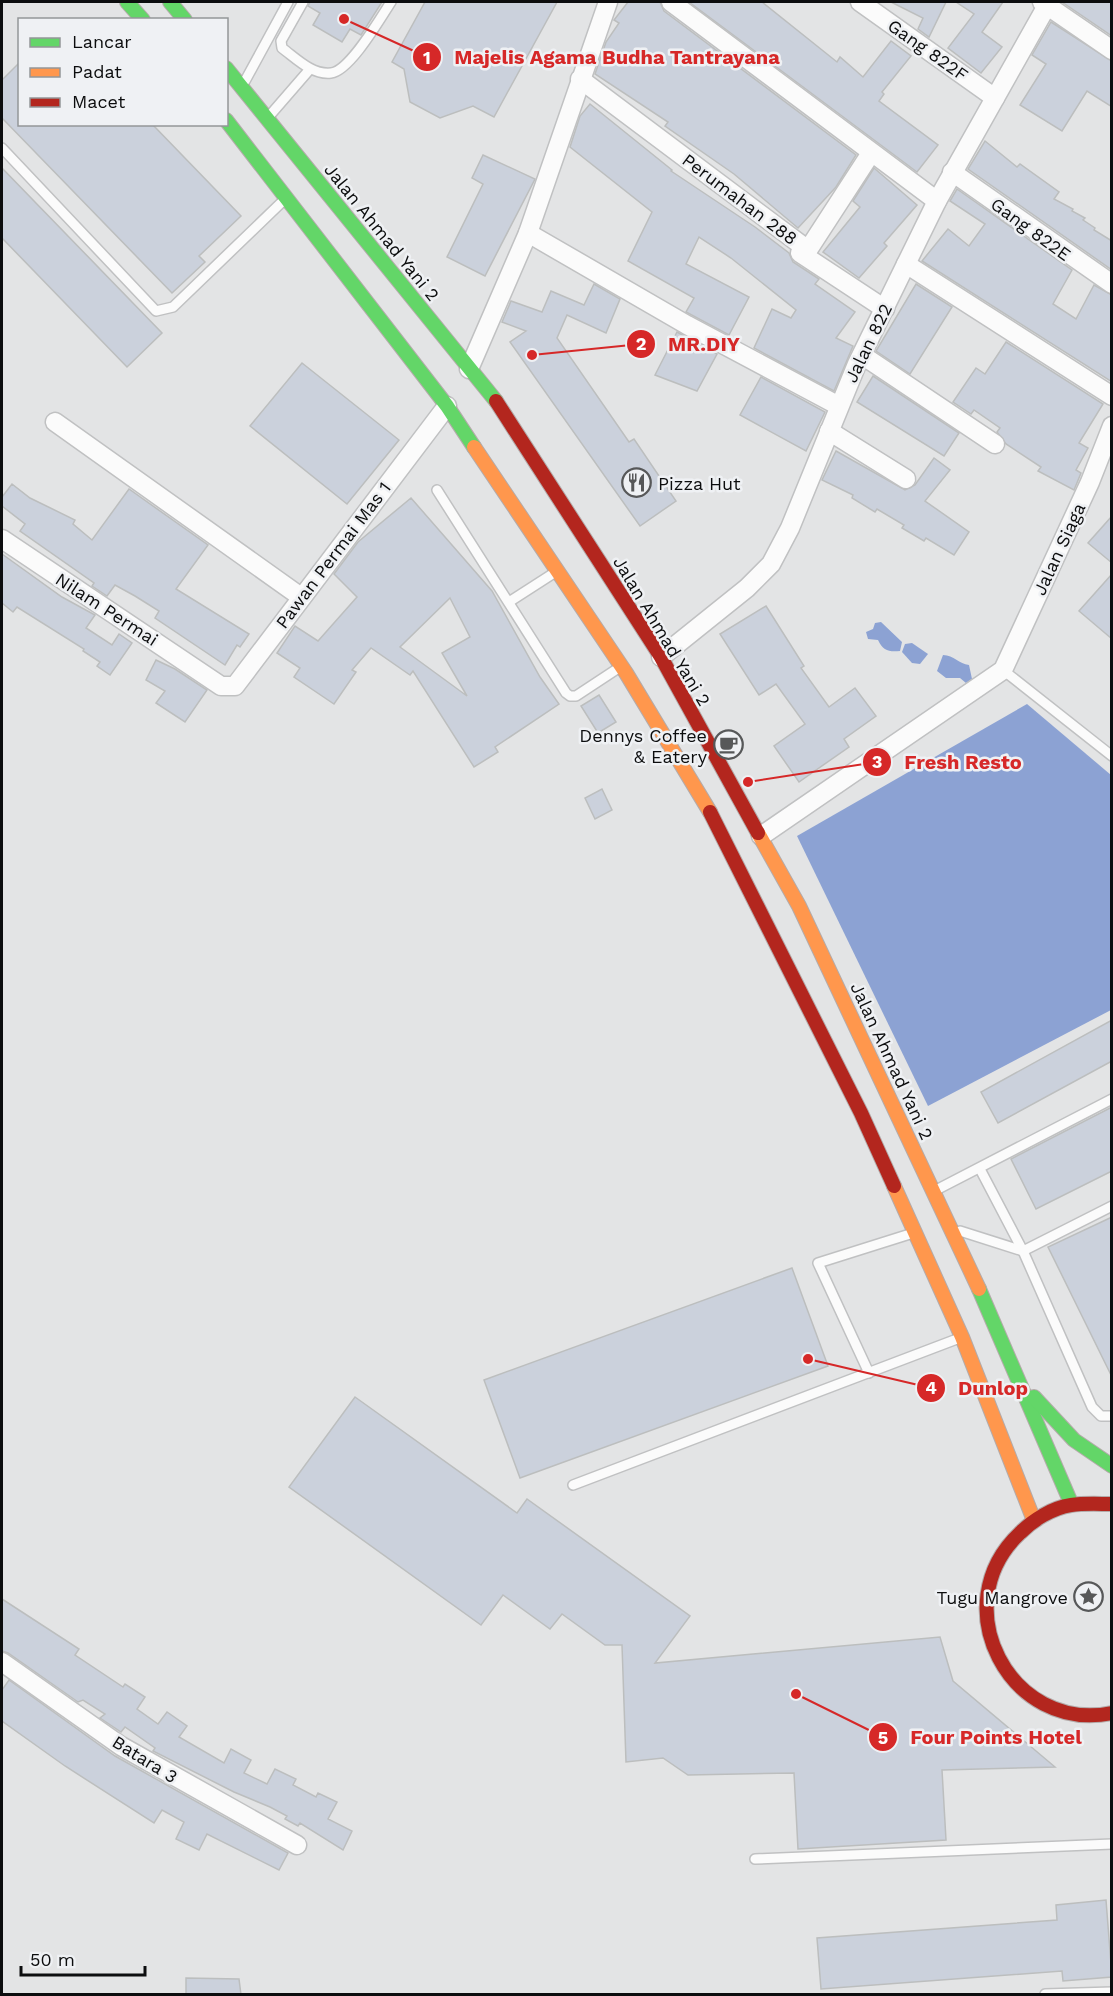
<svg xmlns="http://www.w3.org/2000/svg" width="1113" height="1996" viewBox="0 0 1113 1996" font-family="'Work Sans',sans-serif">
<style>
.water{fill:#8ca2d3}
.building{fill:#cbd1dc;stroke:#bcbebe;stroke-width:1.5;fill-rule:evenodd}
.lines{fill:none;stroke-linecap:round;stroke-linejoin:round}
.lane-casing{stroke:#c0c1c2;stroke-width:12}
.street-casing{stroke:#c0c1c2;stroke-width:21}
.fast-casing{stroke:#b4abaa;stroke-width:16}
.slow-casing{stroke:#b4abaa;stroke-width:16}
.jam-casing{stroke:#b4abaa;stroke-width:16}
.lane{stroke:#fbfbfb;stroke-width:9}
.street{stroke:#fbfbfb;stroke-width:18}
.fast{stroke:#63d668;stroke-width:14}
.slow{stroke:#ff974d;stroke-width:14}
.jam{stroke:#b3261e;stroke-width:14}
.labels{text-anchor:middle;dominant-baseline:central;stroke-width:5;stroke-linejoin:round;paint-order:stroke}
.street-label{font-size:18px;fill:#0c0d0e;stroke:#eff1f4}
.poi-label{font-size:18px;fill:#0c0d0e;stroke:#eff1f4;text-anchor:end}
.leader{fill:none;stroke:#d62828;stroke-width:2}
.callout-dot{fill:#d62828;stroke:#eff1f4;stroke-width:2}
.mark-label{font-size:18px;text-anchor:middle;font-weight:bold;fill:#fff}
.callout-label{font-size:20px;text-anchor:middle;font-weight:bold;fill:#d62828;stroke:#eff1f4;stroke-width:5;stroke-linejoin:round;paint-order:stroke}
</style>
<rect width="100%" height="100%" fill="#e3e4e5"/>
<g class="water">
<path d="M881,622l21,20 -2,9c-11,1 -17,0 -22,-11l-10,-1 -2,-7 7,-3 2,-6z"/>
<path d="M912,643l16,11 -8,10 -8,-1 -10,-11 3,-8z"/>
<path d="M943,655c11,0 16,9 26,10l3,14 -6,4 -6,-5h-14l-9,-7z"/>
<path d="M1027,704l84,71v235l-183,96 -131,-270z"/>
</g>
<g class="building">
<path d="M310,2h72l-21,33 -11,-6 -8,13 -29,-17 7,-12 -12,-7z"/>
<path d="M425,2h132l-63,115 -21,-11 -33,12 -30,-16 -6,-33 -12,-7z"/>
<path d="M628,2h32l4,9 192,144 -20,32 -38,41 -64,-54 -69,-48 3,-4 -73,-48 11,-32 13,-19 -5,-3z"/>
<path d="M689,2h73l75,60 3,-5 23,20 28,-36 20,15 -29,36 2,2 -5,7 59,44 -21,27z"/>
<path d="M891,2h55l-17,35 -11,-8 5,-11z"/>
<path d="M956,2h47l-21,30 20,15 -21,26 -33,-25 26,-34z"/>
<path d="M1062,2h50v34z"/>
<path d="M1051,22l61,39v46l-25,-16 -25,40 -42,-26 26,-41 -14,-9z"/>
<path d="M20,62v62h132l89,92 -42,40 6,6 -33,31 -170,-175v-38z"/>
<path d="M590,104l82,66 -1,1 84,56 34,26 4,9 26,17 -4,5 40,28 -19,26 17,8 -19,45 -80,-43 18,-39 19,9 5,-8 -65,-52 -32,-21 -13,27 63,33 -20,38 -43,-23 8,-14 -66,-37 24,-49 -82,-65 10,-31z"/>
<path d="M985,141l32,26 3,-3 39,28 -5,7 19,10 -1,2 13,7 -2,2 12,8 -1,2 18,11v29l-144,-101z"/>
<path d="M483,155l52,24 -50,97 -38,-19 36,-73 -11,-6z"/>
<path d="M2,168l160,165 -35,34 -125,-129z"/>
<path d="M874,168l43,37 -33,38 3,3 -28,32 -36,-26 37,-45 -7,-6z"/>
<path d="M957,189l115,81 -19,34 23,15 18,-34 18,10v87l-190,-121 26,-32 21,17 16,-22 -35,-23z"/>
<path d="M594,284l26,15 -14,34 -39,-18 -10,23 72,104 5,-3 42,62 -36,25 -130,-184 16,-11 -24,-9 9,-21 31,11 9,-21 33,14z"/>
<path d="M916,284l36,23 -42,67 -34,-23z"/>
<path d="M677,332l40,22 -20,37 -42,-16z"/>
<path d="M1006,342l97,62 -24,39 9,5 -12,22 5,3 -7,17 -36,-19 3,-4 -35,-23 -9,-12 3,-4 -26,-18 -3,4 -18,-12 23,-34 9,6z"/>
<path d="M302,363l97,77 -52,64 -97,-78z"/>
<path d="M873,376l86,57 -15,23 -87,-54z"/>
<path d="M761,377l64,35 -19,39 -66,-36z"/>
<path d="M836,451l69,39 10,-5 19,-27 16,12 -25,31 44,31 -15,23 -28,-17 -2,3 -22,-13 2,-3 -27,-16 -2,3 -23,-14 1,-3 -31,-15z"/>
<path d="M12,484l18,14 45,22 -2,4 19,16 37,-51 79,56 -32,44 73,45 -9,13 -3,-2 -12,20 -70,-47 4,-7 -24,-15 -20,-11 -8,11 -15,-10 2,-3 -74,-52 5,-7 -23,-18v-9z"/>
<path d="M411,498l81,93 48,86 19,27 -64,43 3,5 -24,15 -61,-96 -3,4 -39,-27 -19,22 4,2 -22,32 -40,-27 6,-9 -23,-15 18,-27 23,15 39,-44 -23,-23 24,-32zM450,598l20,39 -28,16 25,43 -67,-49z"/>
<path d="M1112,516v47l-24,-20z"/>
<path d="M2,554l60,43 33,18 -9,13 26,17 7,-11 13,9 -22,32 -13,-9 3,-4 -17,-11 1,-2 -67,-42 -4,5 -11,-9z"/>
<path d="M1112,574v65l-33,-28z"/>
<path d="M766,606l38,60 -3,2 28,39 26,-19 21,28 -32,23 5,8 -50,35 -25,-36 31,-22 -29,-40 -17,11 -39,-61z"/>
<path d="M156,660l19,9 32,21 -22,32 -29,-19 9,-12 -19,-11z"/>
<path d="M599,695l17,27 -18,11 -17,-27z"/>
<path d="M602,789l10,21 -17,9 -10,-21z"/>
<path d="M1112,1020v41l-114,62 -17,-31z"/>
<path d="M1112,1107v64l-76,38 -25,-50z"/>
<path d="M1112,1217v160l-64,-130z"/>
<path d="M792,1268l36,98 -308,112 -36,-98z"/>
<path d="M355,1397l162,116 10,-14 163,117 -35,47 285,-26 13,44 102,86 -113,3 4,70 -148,9 -4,-76 -106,2 -25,-17 -37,4 -4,-117h-17l-43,-31 -12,15 -47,-34 -22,30 -192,-138z"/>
<path d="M2,1599l77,50 -4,6 48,32 2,-3 20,13 -8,12 21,15 9,-12 20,14 -8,11 45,26 7,-14 20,11 -7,13 23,11 8,-15 21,10 -3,6 23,12 2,-4 19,9 -9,17 24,12 -9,19 -43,-27 -2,3 -13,-7 2,-3 -17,-9 -36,-15 -81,-41 2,-3 -30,-21 -4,5 -21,-14 5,-4 -22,-14 -5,2 -70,-49 -6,-2z"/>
<path d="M9,1680l106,76 173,97 -9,17 -72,-36 -8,16 -23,-11 8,-17 -22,-12 -8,13 -89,-57 -63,-45v-31z"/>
<path d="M1106,1900l6,77 -49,4 -1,-10 -241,18 -4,-51 240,-18 -1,-15z"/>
<path d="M186,1978l53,1 2,16h-55z"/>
</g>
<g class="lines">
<defs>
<g id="lane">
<path d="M303,2l-22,39 1,7c15,11 30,27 49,25 19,-2 50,-56 60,-71"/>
<path d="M245,81l43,-79"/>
<path d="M271,114l39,-45"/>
<path d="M2,148l154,163 17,-4 111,-107"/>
<path d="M437,490l129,203 4,3h6l41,-27"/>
<path d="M509,602l45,-29"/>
<path d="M1003,670l109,86"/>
<path d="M980,1169l43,82 69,156 9,9h11"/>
<path d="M938,1189l174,-90"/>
<path d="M960,1231l63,20 89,-45"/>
<path d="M869,1373l-51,-110 92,-29"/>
<path d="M573,1485l384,-146"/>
<path d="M755,1859l357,-15"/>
<path d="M1045,1994l67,-2"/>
</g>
<g id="street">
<path d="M671,2l266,199"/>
<path d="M860,2l135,96"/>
<path d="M1042,2l70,48"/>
<path d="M580,79l228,171 63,-97"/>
<path d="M952,172l160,112"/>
<path d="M528,233l159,92 152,81"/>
<path d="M800,253l85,56"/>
<path d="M906,264l206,132"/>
<path d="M862,355l133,89"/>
<path d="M469,369l59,-136 80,-231"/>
<path d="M55,422l246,175"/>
<path d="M829,431l77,48"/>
<path d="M2,539l219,147h14l212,-280"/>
<path d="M661,657l86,-69 24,-24 19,-36 67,-164 80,-163 112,-199"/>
<path d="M761,836l242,-166 87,-188 22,-56"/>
<path d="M2,1662l119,84 176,99"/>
</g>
<g id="fast">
<path d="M127,2l16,18"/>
<path d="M170,2l15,18"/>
<path d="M226,68l270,333"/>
<path d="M226,120l221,286 27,41"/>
<path d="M979,1289l92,214"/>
<path d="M1034,1397l40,43 38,26"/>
</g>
<g id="slow">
<path d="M474,447l152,226 84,139"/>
<path d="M758,833l41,73 180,383"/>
<path d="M894,1186l68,151 71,181"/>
</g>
<g id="jam">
<path d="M496,401l165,256 97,176"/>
<path d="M710,812l151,301 33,73"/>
<path d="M1112,1504c-13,0 -28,-1 -41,1 -19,3 -38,15 -51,28 -77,72 -10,201 92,180"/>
</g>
</defs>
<use href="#lane" class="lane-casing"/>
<use href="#street" class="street-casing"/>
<use href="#fast" class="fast-casing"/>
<use href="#slow" class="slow-casing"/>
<use href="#jam" class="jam-casing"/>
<use href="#lane" class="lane"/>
<use href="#street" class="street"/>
<use href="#fast" class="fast"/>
<use href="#slow" class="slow"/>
<use href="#jam" class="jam"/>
</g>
<defs>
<symbol id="restaurant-ring" viewBox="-11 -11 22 22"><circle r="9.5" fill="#eff1f4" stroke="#575859" stroke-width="1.5"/><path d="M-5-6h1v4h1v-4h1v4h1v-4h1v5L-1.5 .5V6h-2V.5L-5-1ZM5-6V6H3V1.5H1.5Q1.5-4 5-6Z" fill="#575859"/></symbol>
<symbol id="cafe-ring" viewBox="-11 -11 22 22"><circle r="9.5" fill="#eff1f4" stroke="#575859" stroke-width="1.5"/><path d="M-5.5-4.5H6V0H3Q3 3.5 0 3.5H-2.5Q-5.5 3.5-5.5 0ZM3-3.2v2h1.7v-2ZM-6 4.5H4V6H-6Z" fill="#575859"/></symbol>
<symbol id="sight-ring" viewBox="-11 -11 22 22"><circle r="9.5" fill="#eff1f4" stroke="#575859" stroke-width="1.5"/><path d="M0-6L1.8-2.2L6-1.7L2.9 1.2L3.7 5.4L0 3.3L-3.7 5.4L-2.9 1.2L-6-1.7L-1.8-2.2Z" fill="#575859"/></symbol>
</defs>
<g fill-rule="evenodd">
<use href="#restaurant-ring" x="620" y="466" width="33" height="33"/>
<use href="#cafe-ring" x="712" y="728" width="33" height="33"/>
<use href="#sight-ring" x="1072" y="1580" width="33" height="33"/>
</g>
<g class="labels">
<g class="street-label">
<text transform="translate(928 50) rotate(35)">Gang 822F</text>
<text transform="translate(740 199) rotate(37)">Perumahan 288</text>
<text transform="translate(1031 229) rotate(36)">Gang 822E</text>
<text transform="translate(382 232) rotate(51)">Jalan Ahmad Yani 2</text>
<text transform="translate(868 343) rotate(-64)">Jalan 822</text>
<text transform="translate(1059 549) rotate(-65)">Jalan Siaga</text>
<text transform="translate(333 555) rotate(-53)">Pawan Permai Mas 1</text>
<text transform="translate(107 609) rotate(33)">Nilam Permai</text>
<text transform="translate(662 631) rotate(59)">Jalan Ahmad Yani 2</text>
<text transform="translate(892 1061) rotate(65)">Jalan Ahmad Yani 2</text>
<text transform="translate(145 1759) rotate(32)">Batara 3</text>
</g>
<g class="poi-label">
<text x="658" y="483" text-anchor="start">Pizza Hut</text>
<text x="707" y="735">Dennys Coffee<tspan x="707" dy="21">&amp; Eatery</tspan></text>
<text x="1068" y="1597">Tugu Mangrove</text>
</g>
</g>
<path class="leader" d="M344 19L427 57M532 355L641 344M748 782L877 762M808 1359L931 1388M796 1694L883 1737"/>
<g class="callout-dot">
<circle cx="344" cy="19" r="6"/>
<circle cx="532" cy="355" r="6"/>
<circle cx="748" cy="782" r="6"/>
<circle cx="808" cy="1359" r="6"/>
<circle cx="796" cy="1694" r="6"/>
<circle cx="427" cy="57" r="15"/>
<circle cx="641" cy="344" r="15"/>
<circle cx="877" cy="762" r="15"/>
<circle cx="931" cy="1388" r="15"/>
<circle cx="883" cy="1737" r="15"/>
</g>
<g class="mark-label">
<text x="427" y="64">1</text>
<text x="641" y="350">2</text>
<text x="877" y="768">3</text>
<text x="931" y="1394">4</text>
<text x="883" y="1744">5</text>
</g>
<g class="callout-label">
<text x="617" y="64">Majelis Agama Budha Tantrayana</text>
<text x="704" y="351">MR.DIY</text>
<text x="963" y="769">Fresh Resto</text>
<text x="993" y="1395">Dunlop</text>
<text x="996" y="1744">Four Points Hotel</text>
</g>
<rect width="1113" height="1996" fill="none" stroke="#0c0d0e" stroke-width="6"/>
<rect x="18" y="18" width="210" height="108" fill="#eff1f4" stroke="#949698" stroke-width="1.5"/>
<rect x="30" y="38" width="30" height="9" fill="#63d668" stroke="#949698" stroke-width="1.5"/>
<text x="72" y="48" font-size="18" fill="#0c0d0e">Lancar</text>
<rect x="30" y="68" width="30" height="9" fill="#ff974d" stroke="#949698" stroke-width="1.5"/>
<text x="72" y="78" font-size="18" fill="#0c0d0e">Padat</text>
<rect x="30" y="98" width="30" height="9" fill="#b3261e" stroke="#949698" stroke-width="1.5"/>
<text x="72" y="108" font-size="18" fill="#0c0d0e">Macet</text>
<path d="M21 1966v9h124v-9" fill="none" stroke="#0c0d0e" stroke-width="3"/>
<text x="30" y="1966" font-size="18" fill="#0c0d0e" stroke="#eff1f4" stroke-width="4.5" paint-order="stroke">50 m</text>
</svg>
